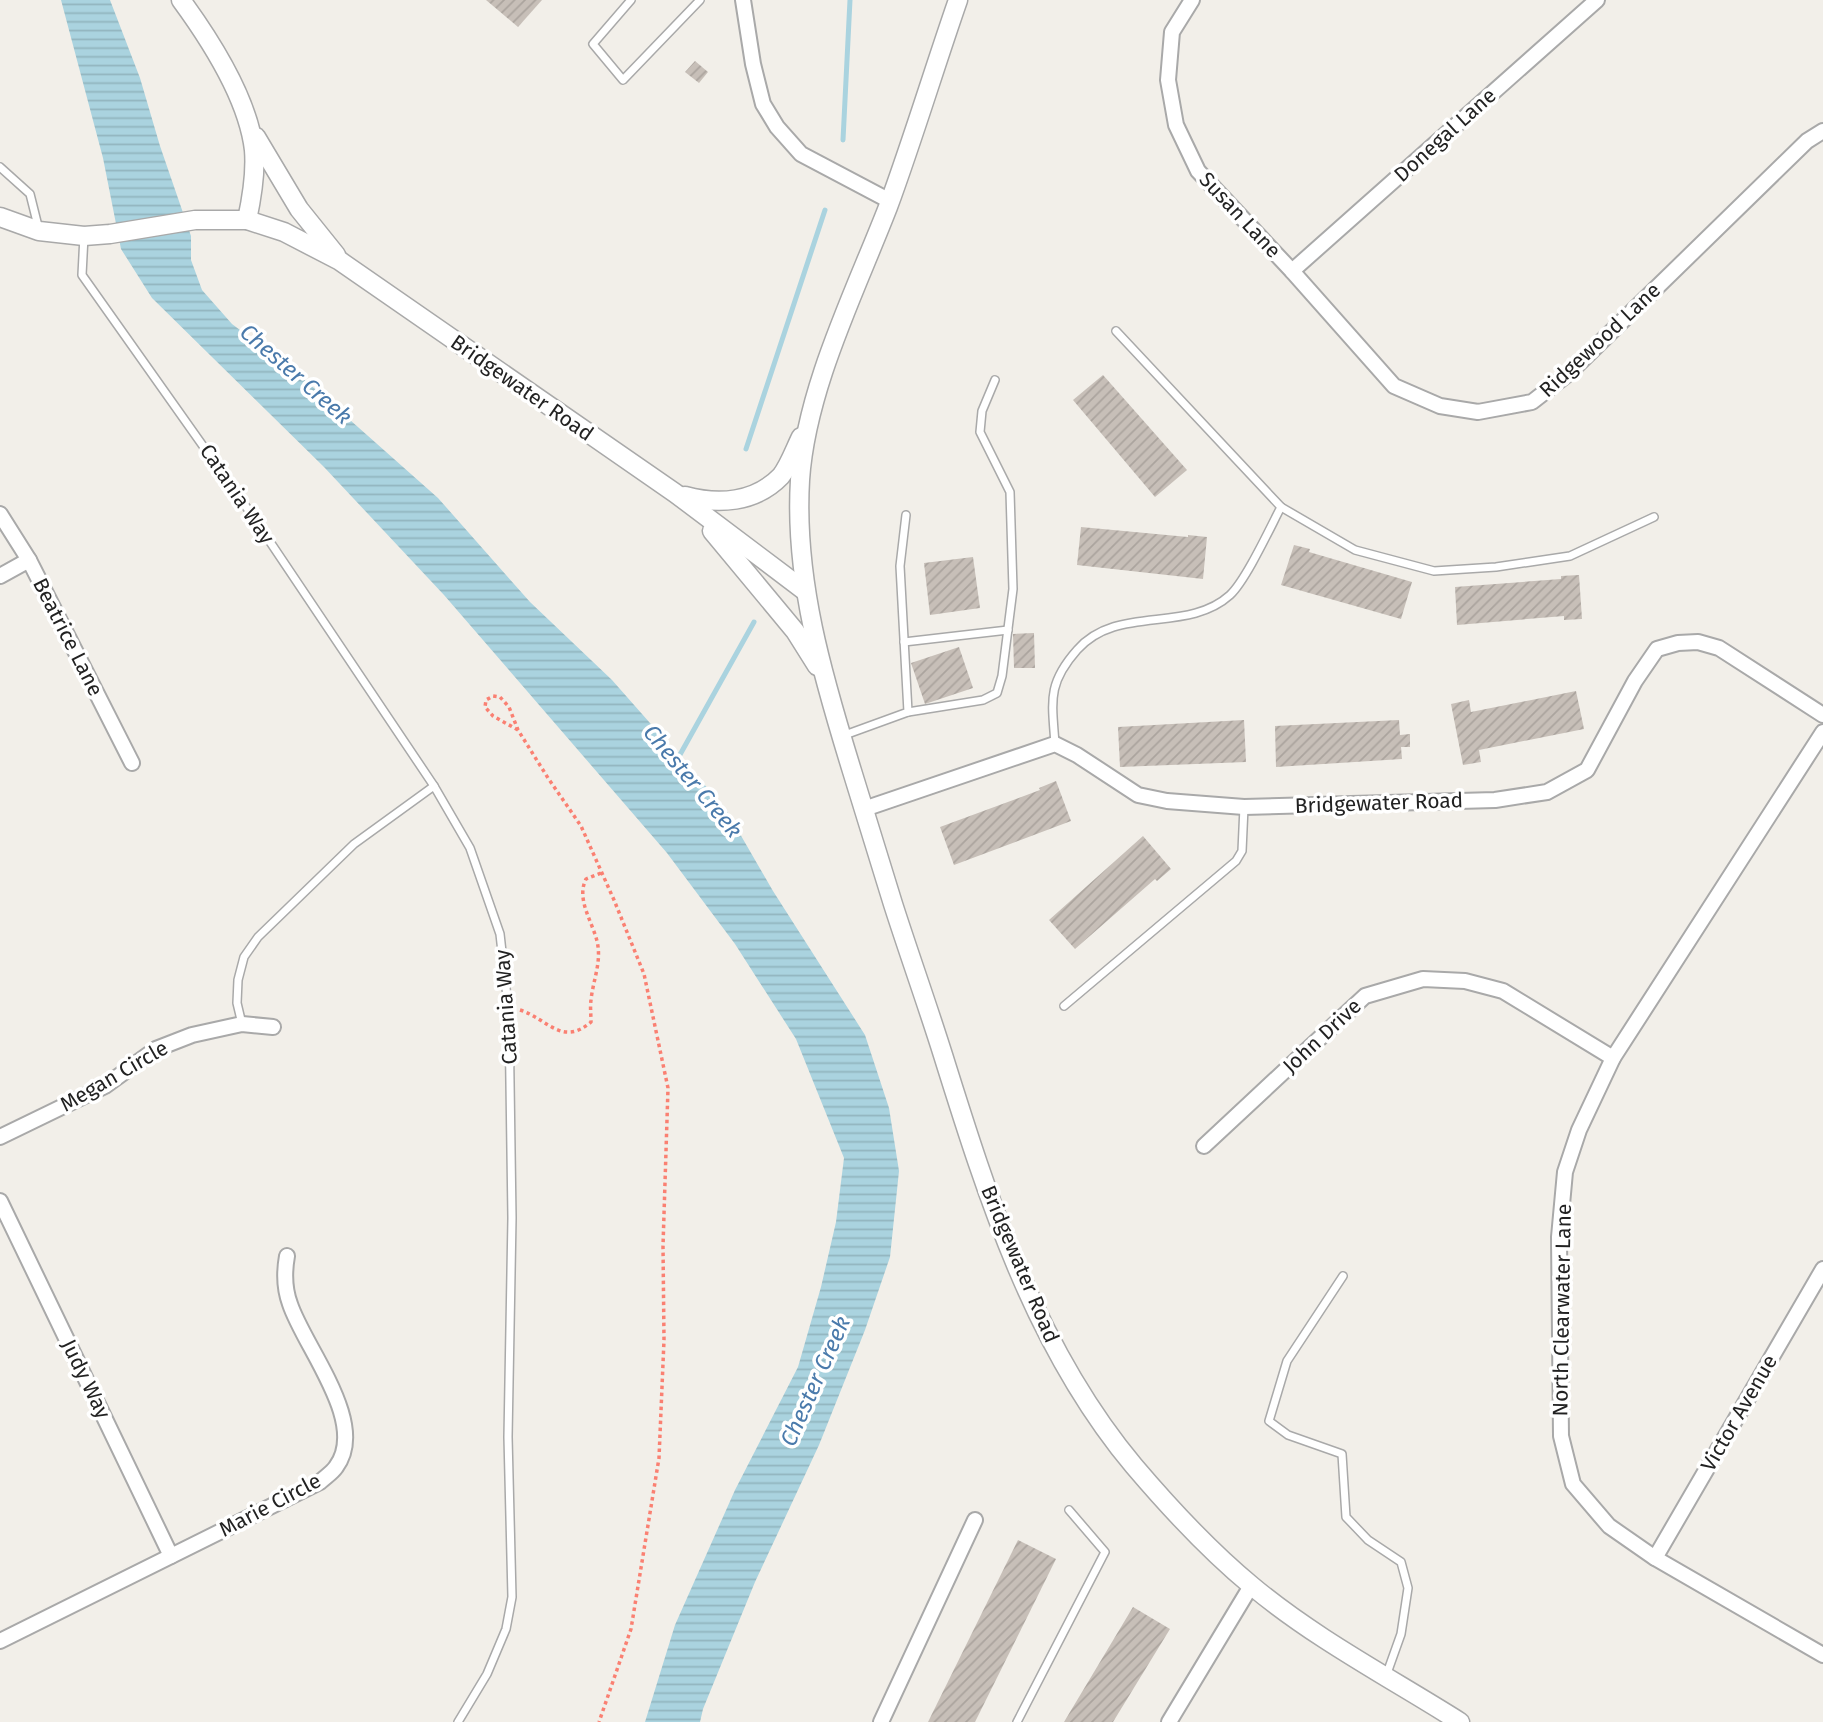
<svg xmlns="http://www.w3.org/2000/svg" width="1823" height="1722" viewBox="0 0 1823 1722" font-family="'Fira Sans',sans-serif">
<style>
.water{fill:url(#water-rules)}
.lines{fill:none;stroke-linecap:round;stroke-linejoin:round}
.stream{stroke:#aad3df;stroke-width:5}
.building{fill:url(#building-hatch)}
.service-casing{stroke:#a9a9a9;stroke-width:10}
.minor-casing{stroke:#a9a9a9;stroke-width:18}
.tertiary-casing{stroke:#a9a9a9;stroke-width:21}
.path{stroke:#fa8072;stroke-width:3.5;stroke-dasharray:3.5 3.5;stroke-linecap:butt}
.service{stroke:#fff;stroke-width:7}
.minor{stroke:#fff;stroke-width:14}
.tertiary{stroke:#fff;stroke-width:18}
.labels{text-anchor:middle;dominant-baseline:central;stroke-width:7;stroke-linejoin:round;paint-order:stroke}
.street-label{font-size:21px;fill:#222;stroke:#fff}
.water-label{font-size:23px;font-style:italic;fill:#4a7aab;stroke:#fff}
</style>
<defs>
<pattern id="water-rules" width="6" height="5" patternUnits="userSpaceOnUse" patternTransform="scale(1.75)"><rect width="6" height="5" fill="#aad3df"/><path d="M0 2.5h6" fill="none" stroke="#92b5bf"/></pattern>
<pattern id="building-hatch" width="6" height="6" patternUnits="userSpaceOnUse" patternTransform="scale(1.75)"><rect width="6" height="6" fill="#c7bfb8"/><path d="M-1 1l2-2M0 6l6-6M5 7l2-2" fill="none" stroke="#aba49e"/></pattern>
</defs>
<rect width="100%" height="100%" fill="#f2efe9"/>
<path class="water" d="M61,0h49l30,78 20,68 31,90v24l11,30 30,34 65,49 141,125 92,104 82,78 113,128 48,83 92,144 24,73 10,63 -9,86 -25,73 -46,115 -64,137 -52,127 -3,13h-55l30,-97 60,-135 63,-123 23,-80 15,-65 8,-64 -48,-119 -61,-95 -68,-91 -223,-258 -120,-128 -172,-169 -31,-49 -18,-91z"/>
<g class="lines">
<g class="stream">
<path d="M843,140l7,-140"/>
<path d="M746,449l79,-239"/>
<path d="M677,760l77,-138"/>
</g>
</g>
<g class="building">
<path d="M486,0h56l-24,27z"/>
<path d="M695,61l13,11 -9,11 -14,-11z"/>
<path d="M1103,375l84,95 -32,27 -82,-97z"/>
<path d="M1081,527l107,10v-2l19,2 -4,42 -126,-14z"/>
<path d="M1294,545l16,4 -1,3 103,30 -11,37 -120,-34z"/>
<path d="M973,557l7,51 -50,7 -6,-52z"/>
<path d="M1579,575l3,44 -18,1v-4l-107,9 -2,-38 106,-8v-3z"/>
<path d="M1034,633l1,35h-21l-1,-34z"/>
<path d="M959,647l14,41 -48,16 -14,-41z"/>
<path d="M1576,691l8,38 -105,21 2,12 -18,3 -12,-61 18,-4 2,12z"/>
<path d="M1244,720l2,42 -126,5 -2,-40z"/>
<path d="M1399,720l1,15 10,-1v13h-9l1,12 -126,8 -1,-41z"/>
<path d="M1056,781l15,40 -117,44 -14,-38 100,-37 -1,-2z"/>
<path d="M1143,836l28,33 -14,12 -2,-2 -80,70 -26,-29z"/>
<path d="M1018,1540l38,19 -81,163h-47z"/>
<path d="M1133,1607l37,22 -57,93h-49z"/>
</g>
<g class="lines">
<defs>
<g id="service">
<path d="M631,0l-38,44 30,36 77,-80"/>
<path d="M0,167l30,27 9,36"/>
<path d="M84,236l-2,39 172,243 180,268 36,62 30,86 9,81 3,203 -4,219 4,160 -6,32 -19,45 -29,48"/>
<path d="M1281,507l74,43 79,21 62,-4 74,-11 84,-39"/>
<path d="M904,642l104,-12"/>
<path d="M908,712l75,-12 14,-7 5,-17 11,-87 -3,-97 -30,-60 2,-21 13,-31"/>
<path d="M842,736l66,-24 -8,-146 6,-51"/>
<path d="M1055,744c-3,-43 -8,-60 22,-94 40,-46 110,-16 153,-55 16,-15 40,-67 51,-88l-165,-176"/>
<path d="M1064,1006l172,-145 6,-10 2,-44"/>
<path d="M242,1024l-5,-21 1,-23 6,-23 14,-20 96,-93 80,-58"/>
<path d="M1343,1276l-56,85 -18,60 19,14 54,19 4,63 22,23 33,22 7,26 -7,46 -15,42"/>
<path d="M1017,1722l88,-170 -36,-42"/>
</g>
<g id="minor">
<path d="M743,0l10,64 10,40 14,23 24,27 89,47"/>
<path d="M1192,0l-20,32 -4,48 8,45 22,46 94,100 102,115 46,20 38,6 54,-10 36,-28 239,-233 16,-10"/>
<path d="M1292,271l305,-271"/>
<path d="M0,514l29,46 103,203"/>
<path d="M0,576l29,-16"/>
<path d="M1823,732l-210,326 -34,72 -14,42 -6,65 2,199 12,48 36,42 46,32 168,97"/>
<path d="M864,809l191,-65 22,11 61,40 29,6 77,6 251,-7 52,-8 40,-22 48,-89 22,-32 21,-6 20,-1 21,6 104,67"/>
<path d="M0,1137l105,-51 51,-37 36,-14 50,-11 31,3"/>
<path d="M1204,1146l161,-150 58,-17 42,2 38,10 110,67"/>
<path d="M0,1201l171,355"/>
<path d="M1655,1558l168,-289"/>
<path d="M0,1641l320,-159c5,-5 12,-9 16,-15 33,-44 -32,-120 -46,-163 -6,-16 -6,-31 -3,-48"/>
<path d="M881,1722l94,-202"/>
<path d="M1169,1722l82,-136"/>
</g>
<g id="tertiary">
<path d="M181,0c30,41 67,98 73,150 2,24 -2,47 -7,70"/>
<path d="M958,0c-24,69 -45,139 -70,207 -33,85 -82,182 -88,273 -6,100 23,197 52,291 14,44 27,89 41,133 16,50 34,100 50,151 45,144 92,293 191,411 34,40 78,87 118,120 62,52 140,93 208,136"/>
<path d="M256,137l43,72 37,46"/>
<path d="M0,217l39,14 45,5 26,-2 85,-14h52l37,12 56,29 335,232 130,98"/>
<path d="M685,496c33,9 70,7 96,-20 8,-10 14,-27 20,-39"/>
<path d="M712,531l83,100 22,35"/>
</g>
</defs>
<use href="#service" class="service-casing"/>
<use href="#minor" class="minor-casing"/>
<use href="#tertiary" class="tertiary-casing"/>
<g class="path">
<path d="M518,730l-25,-14 -8,-9 1,-7 7,-4 7,1 9,10 9,23 30,48 33,48 33,74 30,74 24,114 -5,158 1,94 -5,118 -28,171 -32,93"/>
<path d="M520,1010c28,9 42,37 71,12 0,-8 -1,-15 0,-22 2,-20 11,-38 6,-59 -5,-20 -21,-42 -11,-62l15,-6"/>
</g>
<use href="#service" class="service"/>
<use href="#minor" class="minor"/>
<use href="#tertiary" class="tertiary"/>
</g>
<g class="labels">
<g class="street-label">
<text transform="translate(1445 135) rotate(-42)">Donegal Lane</text>
<text transform="translate(1240 215) rotate(47)">Susan Lane</text>
<text transform="translate(1600 340) rotate(-43)">Ridgewood Lane</text>
<text transform="translate(522 388) rotate(35)">Bridgewater Road</text>
<text transform="translate(237 494) rotate(56)">Catania Way</text>
<text transform="translate(68 637) rotate(63)">Beatrice Lane</text>
<text transform="translate(1379 803) rotate(-2)">Bridgewater Road</text>
<text transform="translate(506 1007) rotate(-94)">Catania Way</text>
<text transform="translate(1322 1036) rotate(-43)">John Drive</text>
<text transform="translate(114 1076) rotate(-30)">Megan Circle</text>
<text transform="translate(1020 1264) rotate(67)">Bridgewater Road</text>
<text transform="translate(1562 1310) rotate(-89)">North Clearwater Lane</text>
<text transform="translate(86 1379) rotate(64)">Judy Way</text>
<text transform="translate(1739 1413) rotate(-60)">Victor Avenue</text>
<text transform="translate(270 1505) rotate(-28)">Marie Circle</text>
</g>
<g class="water-label">
<text transform="translate(296 374) rotate(41)">Chester Creek</text>
<text transform="translate(693 781) rotate(50)">Chester Creek</text>
<text transform="translate(815 1381) rotate(-66)">Chester Creek</text>
</g>
</g>
</svg>
